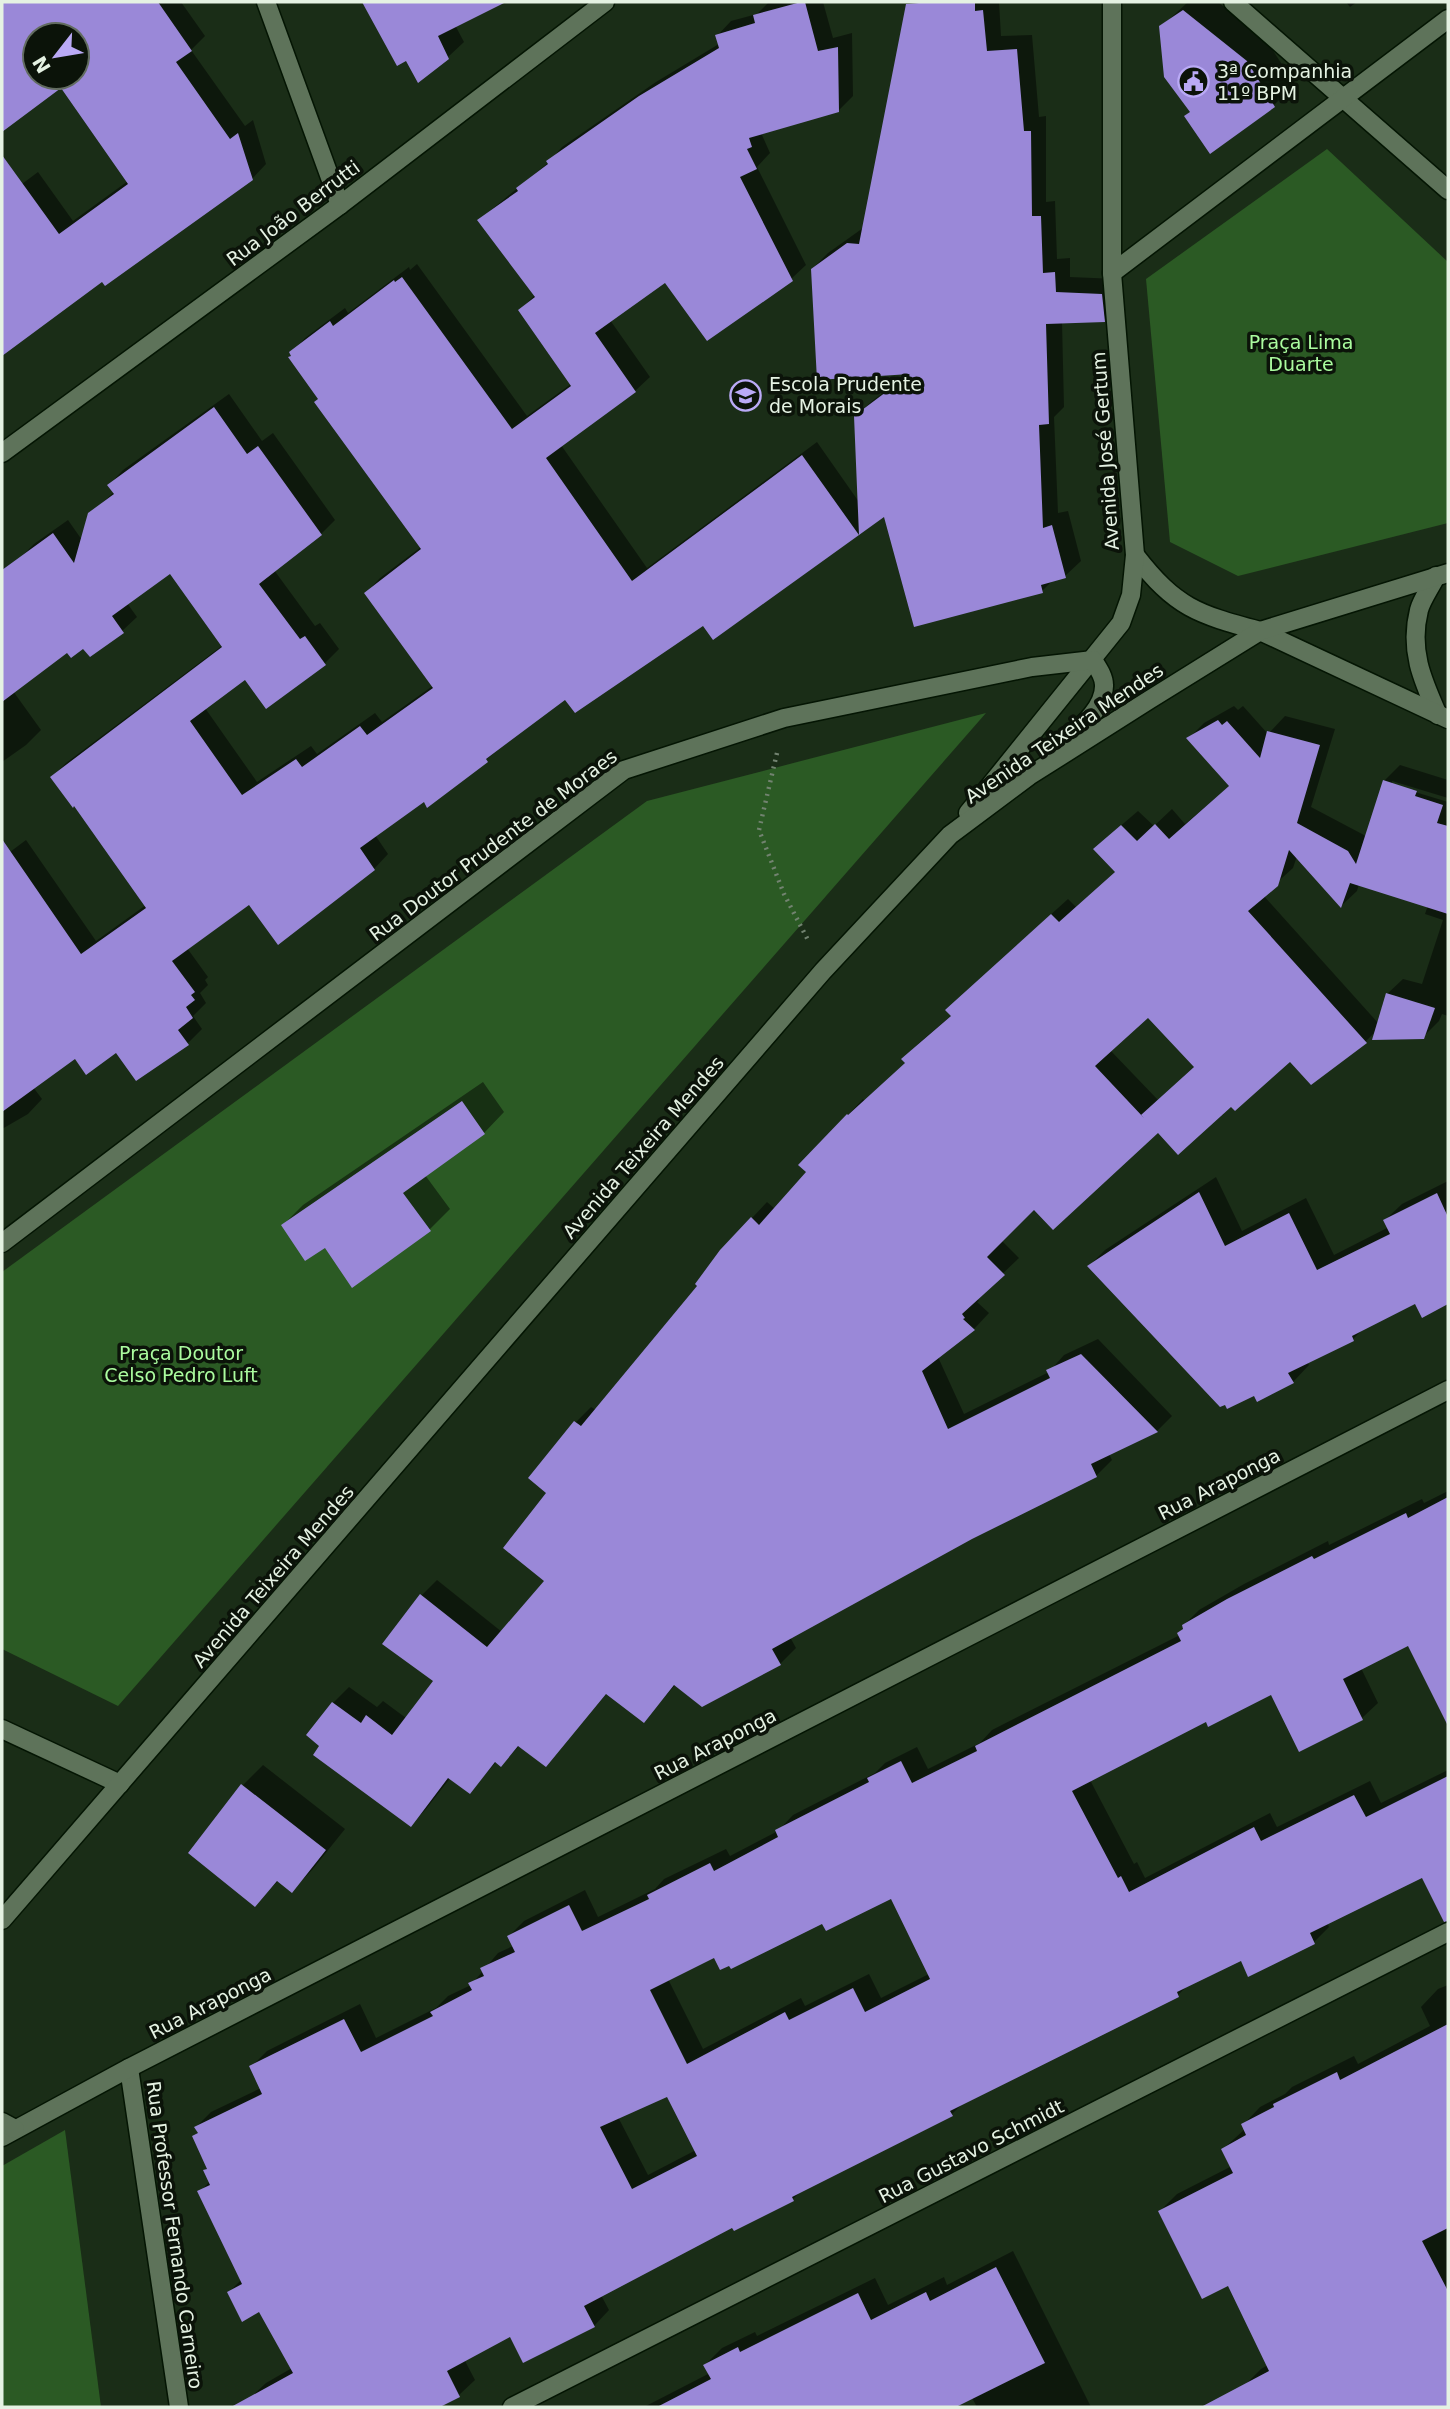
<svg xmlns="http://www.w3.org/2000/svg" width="1450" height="2409" viewBox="0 0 1450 2409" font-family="'DejaVu Sans',sans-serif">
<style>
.green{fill:#2b5a24}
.shadow{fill:#0007;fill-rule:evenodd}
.building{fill:#9a88d8;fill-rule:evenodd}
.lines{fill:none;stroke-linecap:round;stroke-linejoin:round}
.minor-casing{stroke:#041503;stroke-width:21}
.tertiary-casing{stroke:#041503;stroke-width:21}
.path{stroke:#728370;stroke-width:4.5;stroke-dasharray:2 5;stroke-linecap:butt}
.minor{stroke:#5e735a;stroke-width:18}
.tertiary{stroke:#5e735a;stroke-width:18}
.labels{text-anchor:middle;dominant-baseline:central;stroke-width:7;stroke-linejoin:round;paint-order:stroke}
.poi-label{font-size:19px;fill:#e5f2e3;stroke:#0b1309;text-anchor:start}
.street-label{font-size:19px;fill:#e5f2e3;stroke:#0b1309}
.park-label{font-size:19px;fill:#abfc9f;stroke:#0b1309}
</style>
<rect width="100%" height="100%" fill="#1a2d17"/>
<g class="green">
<path d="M1327,149l121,113v261l-210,53 -68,-34 -24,-263z"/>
<path d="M986,713l-868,993 -116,-57v-377l645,-471z"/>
<path d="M65,2130l36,277h-99v-241z"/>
</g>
<g class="shadow">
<path d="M2,2h179l24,34 -14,14 54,76 8,-6 13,44 -14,15 -149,101 -101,74v-155l36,-27 35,49 55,-40 -67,-96 -59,45v-62l24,-18 -24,-34zM35,35h42v42h-42z"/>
<path d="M364,2h123l-32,23 9,17 -16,15 -29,23 -12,-21 -9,5z"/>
<path d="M769,2h54l10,36 19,-5 1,63 -15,15 -73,21 -3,3 8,18 -13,14 49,98 -15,14 -126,1 -55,40 40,57 -15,14 -74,54 86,123 170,-126 42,60 -3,-86 16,-15 38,-28 -98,-104 16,-16 35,-25 44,-223 3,-3h89l2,34 31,-1 7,82 7,-1v86l9,-1 2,58 13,-1v19l47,2 2,26 -15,15 -42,2 2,85 -10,10 4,96 10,-2 13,50 -16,15 -12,4 -11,11 -157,-77 -27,20 -155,90 -137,73 -138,108 -4,-5 -49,35 13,19 -14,15 -125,34 -62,45 21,29 -3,3 3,5 -8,8 6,10 -13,13 9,13 -14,14 -113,14 -42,30 9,12 -14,15 -26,15v-271l24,-18 70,101 50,-36 -71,-101 -23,-27 14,-14 157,-118 -53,-74 -43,32 10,14 -15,14 -54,20 -55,40 28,39 -15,15 -24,17v-181l22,-16 -5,-6 15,-15 34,-24 14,20 8,-26 24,-22 -5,-7 14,-15 106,-76 33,47 11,-8 62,87 -14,14 -47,36 41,56 5,-3 19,26 -15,15 -79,14 -40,30 52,74 54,-36 6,8 58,-41 7,9 52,-37 -68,-92 14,-15 41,-31 -130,-194 14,-15 40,-30 3,5 61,-46 1,3 7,-6 110,152 44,-32 -51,-74 15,-15 -56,-75 70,-58 13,-15 94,-65 63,-38 -2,-8 14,-15 26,-7z"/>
<path d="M1188,2h30l49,39 28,44 -21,20 -64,46 -19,-40 -30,-84z"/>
<path d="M1346,2h11l-7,5z"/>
<path d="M1234,706l4,4 5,-4 25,28 17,-18 50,13 -24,78 53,28 2,4 18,-58 16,-16 48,15v18l-56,-17v4l56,17v214l-6,-2 -3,7 -16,16 -46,-7 -12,12 -75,18 -59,44 -73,27 -124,77 -33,32 18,18 -42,40 2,3 -2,1 12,11 -15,16 -36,28 26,57 85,-42 15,-17 34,-16 74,77 -15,15 -48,23 3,6 -16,16 -125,62 -181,99 6,11 -16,16 -78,41 -26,-21 -32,37 -37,-28 -61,71 -26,-19 -19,20 -4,-4 -27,31 -19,-15 -25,32 -15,16 -102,-90 24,-32 16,-16 28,20 6,-6 23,17 29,-37 -14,-85 16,-16 65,52 44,-52 3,-87 -18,-15 45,-56 15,-15 5,3 104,-124 52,-68 15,-16 8,7 33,-37 -7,-7 62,-66 2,2 42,-39 -4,-3 16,-16 34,-29 10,-20 105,-95 8,8 40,-36 -5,-37 27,-23 16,15 18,-17 13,15 46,-39 -42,-47 15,-15zM1297,856l44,50 16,-15 2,-7 69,21 -3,9 18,6 -21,64 -19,-5 -16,15 -8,30 -116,-129 30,-27zM1148,1016l47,50 -37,34 -48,-50z"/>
<path d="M483,1082l21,30 -20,21 -59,42 25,34 -20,20 -77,56 -28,-39 -42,-21 20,-20z"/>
<path d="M1216,1177l26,54 64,-33 28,57 55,-28 -4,-7 17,-16 46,-23v121l-26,13 -6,-13 -53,27 -10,10 -46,23 2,3 -16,17 -39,11 -165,-127 16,-16z"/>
<path d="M1448,1491v231l-39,-78 -48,24 17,35 -16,15 -62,32 -29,-57 -64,27 -117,60 44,84 3,-2 8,16 125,-65 7,14 93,-46 11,22 67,-33v104l-21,11 -4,-9 -96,47 2,4 -15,15 -72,17 -53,25 -11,11 -214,107 -12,12 -151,77 -8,8 -60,27 -132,69 8,15 -15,16 -84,9 -46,24 11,21 -16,15 -23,12h-17l-2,-4 -8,4h-154l-5,-9 16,-15 26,-15 -32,-58 -31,-18 13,-13 -42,-87 10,-11 -5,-10 3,-4 -14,-30 5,-5 -3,-5 15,-15 50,-24 -10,-21 16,-16 93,-47 16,34 60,-30 12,-12 23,-11 27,-32 15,-7 -4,-10 15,-15 61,-31 13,27 57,-28 9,-10 62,-30 4,7 48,-25 15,-16 82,-42 10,-10 32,-16 11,22 52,-26 12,-13 188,-95 4,-10 15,-15 45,-26 84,-43 1,4 93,-46 2,4zM891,1896l38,78 -48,24 -12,-24 -64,32 -4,-8 -98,51 -35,-70 47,-23zM668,2094l28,56 -48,25 -30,-58z"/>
<path d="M263,1765l82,64 -33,41 -20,21 -13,-11 -24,24 -65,-52 53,-67z"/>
<path d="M1448,1985v422h-194l-10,-21 17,-17 7,-4 -39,-82 -69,-72 17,-17 55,-28 -9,-17 22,-20 -2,-4 17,-18 25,-13 7,-7 62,-31 4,8 72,-38 -9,-19 17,-18z"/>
<path d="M1013,2251l78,156h-114l-5,-9 -19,9h-309l66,-34 -5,-8 17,-17 33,-16 2,4 118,-58 13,27 56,-28 3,8z"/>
</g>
<g class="building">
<path d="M2,2h156l34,49 -16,11 54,77 8,-6 15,47 -148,106 -3,-4 -100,74v-201l57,79 69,-50 -67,-96 -59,44zM35,35h42v42h-42z"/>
<path d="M362,2h144l-68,34 11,23 -31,24 -12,-22 -9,5z"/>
<path d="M801,2h4l13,49 20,-4 1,65 -90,26 3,9 -5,2 10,20 -17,8 53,104 -86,60 -42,-58 -70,50 41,59 -90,66 86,123 170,-126 57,80 -146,105 -10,-14 -128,87 -10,-13 -79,59 2,3 -61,46 -3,-6 -64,46 15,22 -97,75 -29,-40 -77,56 23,31 -4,3 4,5 -9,7 7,11 -15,12 11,15 -53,36 -20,-28 -30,22 -11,-16 -73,53v-273l79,115 65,-46 -72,-102 -1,2 -23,-31 172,-130 -52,-73 -58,42 12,17 -34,24 -7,-8 -12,9 -4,-5 -65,49v-132l51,-37 21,30 14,-50 26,-19 -7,-9 107,-78 33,47 11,-8 64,89 -63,49 41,55 5,-3 21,29 -60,44 -21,-29 -55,41 52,74 54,-36 6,8 58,-41 7,9 66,-47 -69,-95 57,-44 -107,-147 4,-3 -30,-42 3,-1 -2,-4 41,-31 3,5 61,-46 1,2 7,-5 110,152 59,-43 -53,-76 17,-13 -58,-77 41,-29 -2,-3 32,-24 -2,-3 93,-65 80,-48 -4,-13 40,-12 -2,-8z"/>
<path d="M932,2h43v9l8,-1 4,41 30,-2 7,82h7l1,85h9l2,57 12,-1 1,20 46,2 3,28 -59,2 3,100 -10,1 4,103 9,-3 14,53 -25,7 2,8 -129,34 -30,-110 -25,18 -5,-119 56,-42 -93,6 -6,-111 36,-26 12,1 47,-240z"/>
<path d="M1183,10l64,51 28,46 -65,47 -26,-38 6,-4 -26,-35 -5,-51z"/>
<path d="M1218,720l4,5 5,-4 33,37 7,-27 53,14 -23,78 51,28 8,13 27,-84 34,11 -2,5 28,9 -6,18 11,3v88l-98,-31 -9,25 -52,-58 -11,36 -30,25 119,132 -56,42 -21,-23 -55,49 -4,-4 -53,48 -20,-22 -105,97 -19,-20 -47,47 18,18 -43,39 3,4 -2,1 12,11 -53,41 26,58 102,-51 -4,-8 35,-16 77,78 -67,32 6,13 -125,62 -200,110 9,16 -79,42 -28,-22 -30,38 -38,-29 -60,73 -28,-21 -17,21 -6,-5 -25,32 -22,-16 -37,49 -98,-72 6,-9 -13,-11 26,-33 29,21 5,-8 26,20 41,-54 -51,-37 38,-50 67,53 57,-66 -41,-33 43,-55 -18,-15 46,-57 7,5 116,-140 -2,-2 25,-34 31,-33 8,8 47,-53 -8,-7 49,-51 1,1 57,-52 -4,-4 50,-43 -6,-6 106,-96 8,8 56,-50 -22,-23 28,-24 16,16 18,-17 14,15 60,-53 -43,-48zM1148,1018l46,49 -53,48 3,3 -49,-52z"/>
<path d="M1386,993l49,15 -11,31 -52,1z"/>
<path d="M462,1101l23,33 -82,59 28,38 -79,57 -27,-40 -20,13 -24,-36z"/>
<path d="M1199,1192l26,54 64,-33 28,57 73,-36 -7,-14 54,-27 11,24v87l-26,14 -7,-14 -63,32 2,5 -66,32 6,10 -37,19 -3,-6 -27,13 -2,-4 -5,2 -133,-141z"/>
<path d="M1448,1497v229l-40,-80 -65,33 20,41 -64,32 -28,-57 -63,32 -2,-5 -134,69 46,87 3,-2 8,16 125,-65 7,14 93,-46 12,22 82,-41v145l-4,1 -22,-44 -112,55 5,11 -67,33 -7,-16 -64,31 2,5 -229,114 3,5 -161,81 2,4 -60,30 -2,-3 -148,78 11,21 -72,36 -13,-26 -63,34 13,26 -20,10h-209l62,-34 -34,-61 -17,10 -15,-30 15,-8 -45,-93 13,-6 -7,-15 4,-1 -15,-33 6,-3 -4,-6 68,-33 -13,-28 95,-47 17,33 72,-36 -3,-4 42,-22 -4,-7 16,-7 -4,-8 35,-16 -8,-16 62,-31 13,26 67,-32 -2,-4 63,-32 4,8 64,-34 -3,-7 94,-48 -2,-4 34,-17 11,22 65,-32 -2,-5 206,-105 -4,-8 6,-4 -1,-4 45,-26 85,-43 2,3 92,-46 2,5zM891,1899l39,80 -65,33 -12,-24 -64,32 -4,-8 -98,52 -37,-74 64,-32 6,12 9,-4 2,3 91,-45 4,7zM667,2097l30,59 -65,33 -32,-62z"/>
<path d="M241,1784l85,66 -34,43 -15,-12 -22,26 -67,-54z"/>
<path d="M1448,2024v204l-26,13 26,50v116h-247l68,-36 -41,-85 -26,13 -44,-88 75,-38 -12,-24 25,-14 -5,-11 33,-17 -1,-3 64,-32 3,8z"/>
<path d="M996,2267l49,96 -89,44h-299l54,-28 -8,-14 35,-18 2,5 118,-59 13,27 55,-28 4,9z"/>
</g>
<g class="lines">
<defs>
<g id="minor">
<path d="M266,2l74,203"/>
<path d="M1233,2l215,188"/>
<path d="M2,453l338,-248 265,-203"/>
<path d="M1436,576c-5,11 -14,23 -17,34 -10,40 3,69 19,105"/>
<path d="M1260,631l188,88"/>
<path d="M129,2068l50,339"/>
<path d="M2,2137l127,-69 1319,-678"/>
<path d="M512,2407l936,-475"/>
</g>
<g id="tertiary">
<path d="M1112,273l336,-254"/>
<path d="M1135,555c41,53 62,59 125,76"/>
<path d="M968,813l153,-190 10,-28 4,-40 -23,-282v-271"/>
<path d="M2,1243l622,-473 160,-52 248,-51 61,-7c5,8 11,16 11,25 1,26 -32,49 -48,65"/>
<path d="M2,1729l118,55"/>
<path d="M2,1920l821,-949 127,-136 79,-59 120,-76 111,-69 188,-58"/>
<path d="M2,2122l13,7"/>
</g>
</defs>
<use href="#minor" class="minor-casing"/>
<use href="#tertiary" class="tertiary-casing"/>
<path class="path" d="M777,753l-18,77 25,64 25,48"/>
<use href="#minor" class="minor"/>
<use href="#tertiary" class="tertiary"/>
</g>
<defs>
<symbol id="civic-ring" viewBox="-11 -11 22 22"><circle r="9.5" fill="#0b1309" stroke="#baaaf6" stroke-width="1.5"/><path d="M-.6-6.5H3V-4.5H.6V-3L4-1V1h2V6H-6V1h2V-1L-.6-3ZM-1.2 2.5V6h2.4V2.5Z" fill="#baaaf6"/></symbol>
<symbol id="school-ring" viewBox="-11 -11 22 22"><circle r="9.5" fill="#0b1309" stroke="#baaaf6" stroke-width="1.5"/><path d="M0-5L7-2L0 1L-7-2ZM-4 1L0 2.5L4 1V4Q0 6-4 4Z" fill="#baaaf6"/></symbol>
</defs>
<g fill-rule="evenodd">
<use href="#civic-ring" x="1176" y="64" width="35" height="35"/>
<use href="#school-ring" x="728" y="378" width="35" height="35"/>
</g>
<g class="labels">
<g class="poi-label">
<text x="1217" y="71">3ª Companhia<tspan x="1217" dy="22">11º BPM</tspan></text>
<text x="769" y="384">Escola Prudente<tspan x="769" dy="22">de Morais</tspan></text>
</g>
<g class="street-label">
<text transform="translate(293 213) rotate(-37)">Rua João Berrutti</text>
<text transform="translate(1105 451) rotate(-94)">Avenida José Gertum</text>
<text transform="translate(1064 733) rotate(-34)">Avenida Teixeira Mendes</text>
<text transform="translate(493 845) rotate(-37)">Rua Doutor Prudente de Moraes</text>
<text transform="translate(643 1147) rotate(-49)">Avenida Teixeira Mendes</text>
<text transform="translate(1219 1484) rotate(-27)">Rua Araponga</text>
<text transform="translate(273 1576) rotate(-49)">Avenida Teixeira Mendes</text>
<text transform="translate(715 1744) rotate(-27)">Rua Araponga</text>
<text transform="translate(210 2003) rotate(-27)">Rua Araponga</text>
<text transform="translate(971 2151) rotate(-27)">Rua Gustavo Schmidt</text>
<text transform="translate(175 2235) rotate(82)">Rua Professor Fernando Carneiro</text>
</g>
<g class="park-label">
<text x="1301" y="342">Praça Lima<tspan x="1301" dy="22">Duarte</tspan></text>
<text x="181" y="1353">Praça Doutor<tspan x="181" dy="22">Celso Pedro Luft</tspan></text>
</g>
</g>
<rect width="1450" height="2409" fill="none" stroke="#e5f2e3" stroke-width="7"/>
<g transform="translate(56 56) rotate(239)"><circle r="33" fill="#0b1309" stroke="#626c60" stroke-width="2"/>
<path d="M0-5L12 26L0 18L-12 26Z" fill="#baaaf6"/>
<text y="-10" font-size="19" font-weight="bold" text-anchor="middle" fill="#e5f2e3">N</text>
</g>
</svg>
